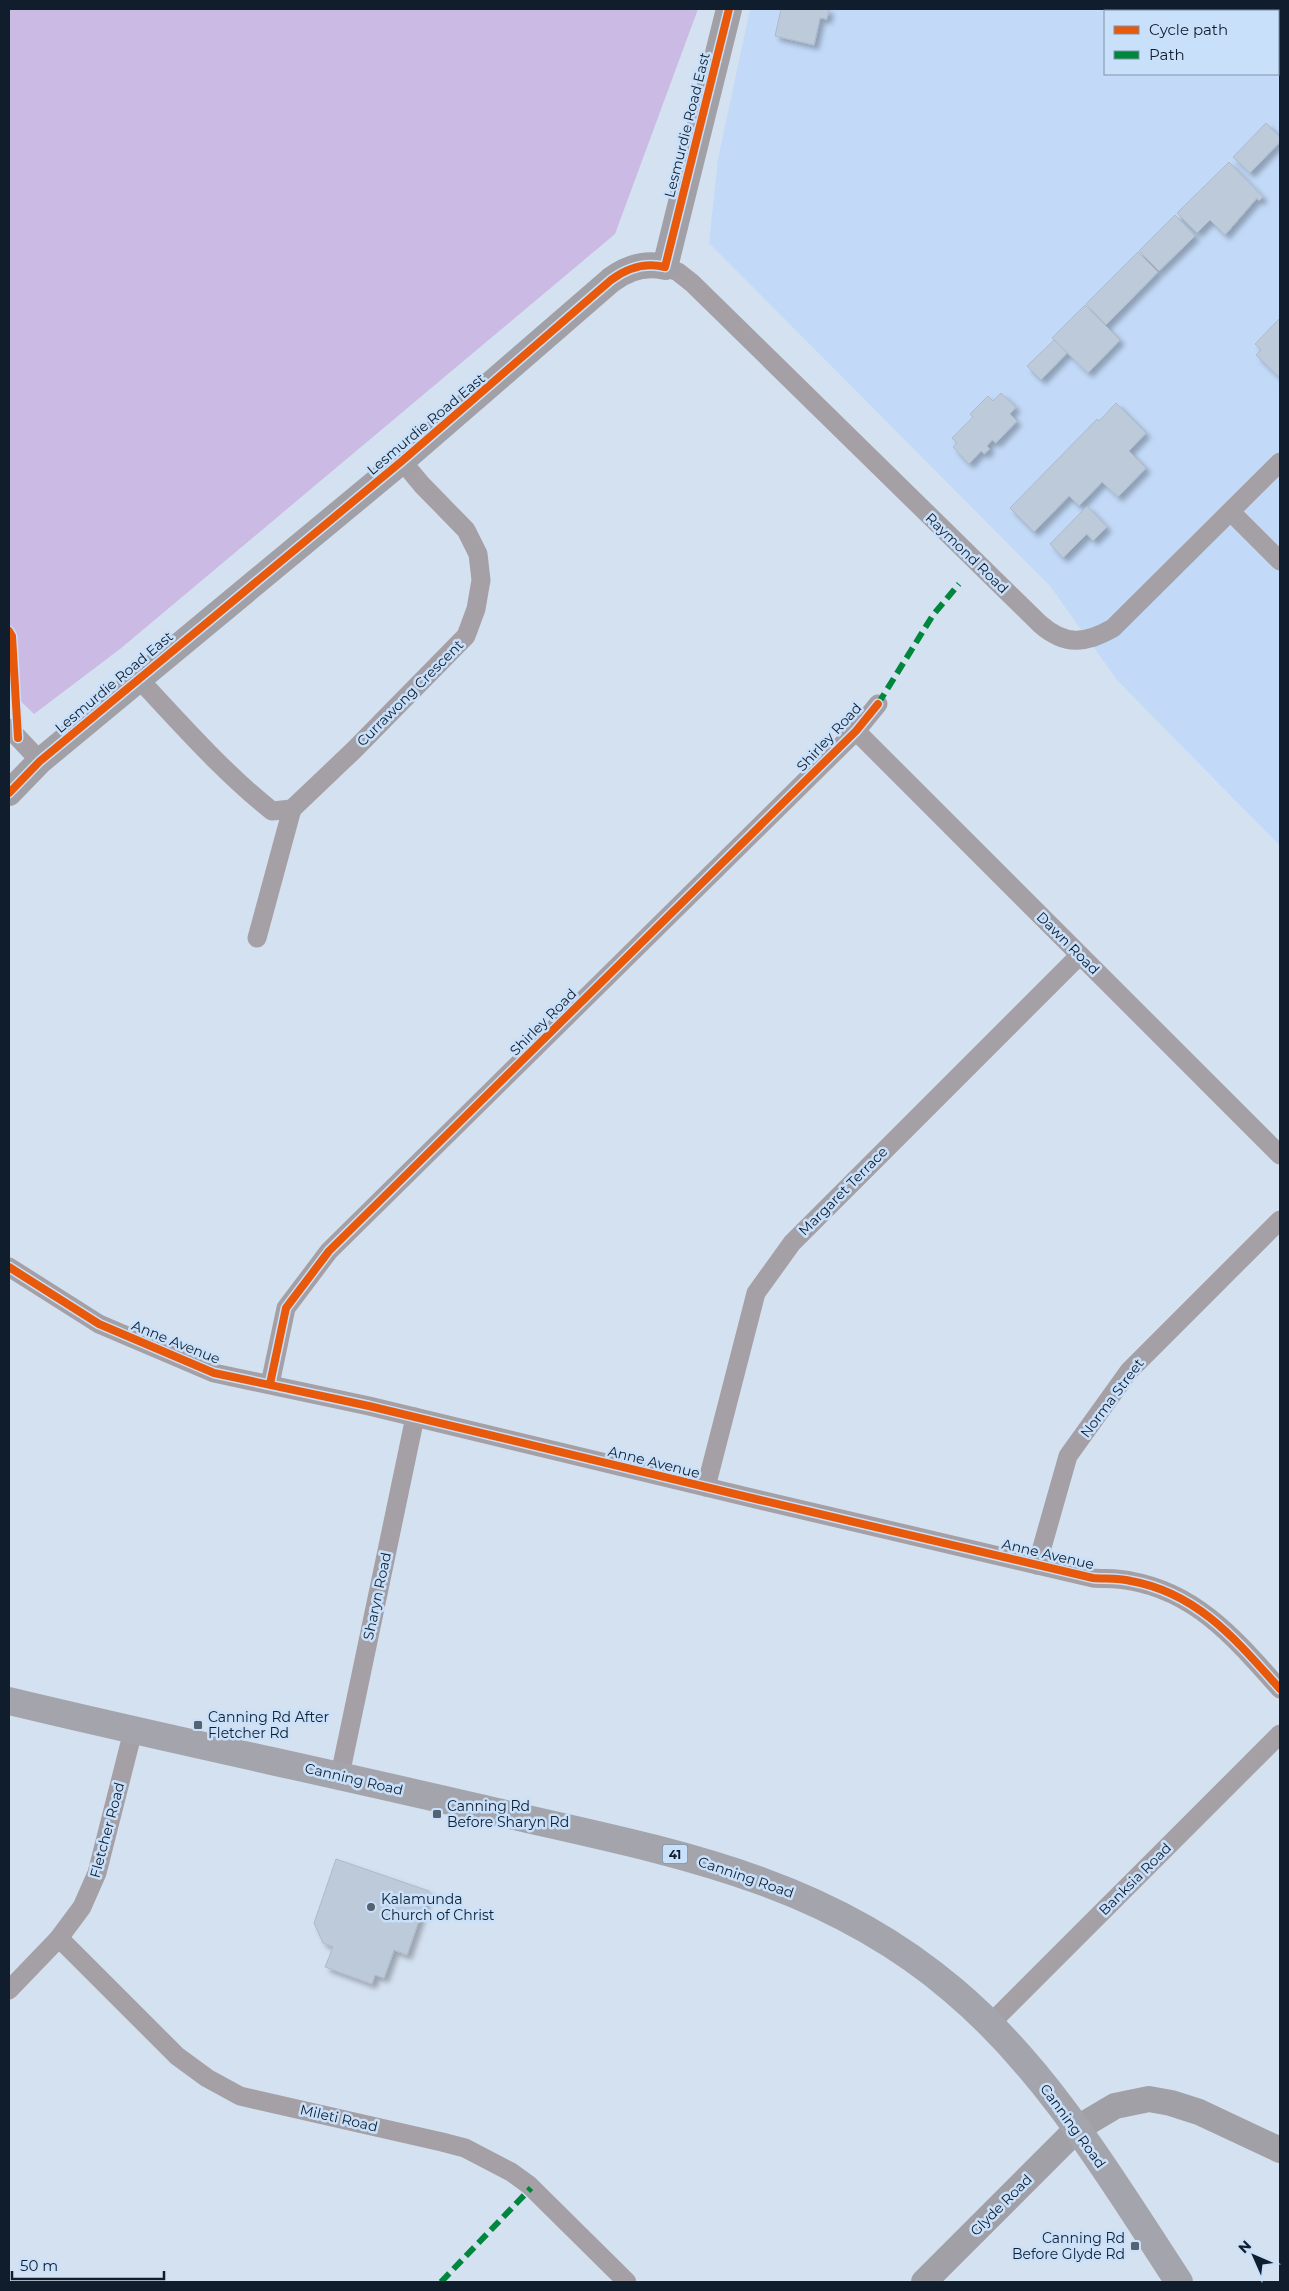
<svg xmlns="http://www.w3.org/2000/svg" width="1289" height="2291" viewBox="0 0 1289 2291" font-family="Montserrat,sans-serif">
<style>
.built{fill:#c2daf8;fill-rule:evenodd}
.forest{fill:#cbbae3}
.building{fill:#bdcad9;stroke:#aebaca;filter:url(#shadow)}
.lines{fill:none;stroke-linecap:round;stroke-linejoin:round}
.street{stroke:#a4a0a5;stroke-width:19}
.secondary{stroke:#a1a0a6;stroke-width:26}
.primary{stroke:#a4a5ac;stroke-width:28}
.quiet{stroke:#00873e;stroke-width:6;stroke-dasharray:12 6;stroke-linecap:butt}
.cycleway-casing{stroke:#c9e0fb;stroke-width:11}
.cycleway{stroke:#e8590c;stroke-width:8}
.poi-dot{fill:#546271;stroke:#c9e0fb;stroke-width:2}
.labels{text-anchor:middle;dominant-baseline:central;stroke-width:5;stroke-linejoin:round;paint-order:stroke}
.shield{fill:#c9e0fb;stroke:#47586b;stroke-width:1}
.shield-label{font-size:12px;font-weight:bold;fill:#0f1d2d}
.street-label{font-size:14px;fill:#0f1d2d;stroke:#c9e0fb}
.poi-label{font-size:14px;fill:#0f1d2d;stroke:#c9e0fb;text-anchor:start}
</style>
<defs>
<filter id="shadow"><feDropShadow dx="4.5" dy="4.5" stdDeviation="2.5" flood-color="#0004"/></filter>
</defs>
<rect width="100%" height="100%" fill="#d4e1f0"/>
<path class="built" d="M750,9h530v837l-163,-166 -67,-94 -341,-343 9,-84zM1105,11h173v63h-173z"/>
<path class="forest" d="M9,9h689l-83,225 -495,415 -86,65 -25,-24z"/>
<g class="building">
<path d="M781,9h48l-2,10 -7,-1 -6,27 -39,-9z"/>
<path d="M1266,123l14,14v5l-30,31 -17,-16z"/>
<path d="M1229,162l34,35 -4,4 -2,-3 -32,37 -15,-15 -13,13 -20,-20z"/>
<path d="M1175,215l20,21 -36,35 -20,-20z"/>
<path d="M1138,252l20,20 -52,53 -20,-21z"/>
<path d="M1085,305l35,35 -32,33 -36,-35z"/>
<path d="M1280,318v60l-24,-23 5,-5 -6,-6z"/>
<path d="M1054,340l13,13 -26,27 -14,-14z"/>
<path d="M1001,393l15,14 -6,7 7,7 -21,22 -4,-3 -5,6 3,3 -6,5 -3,-3 -12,13 -16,-17 4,-4 -5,-5 21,-21 -3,-3 18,-18 5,5z"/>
<path d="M1116,403l30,30 -17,18 17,17 -28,29 -16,-15 -23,24 -10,-10 -35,36 -24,-24 87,-89 2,2z"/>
<path d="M1087,506l20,21 -14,14 -6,-7 -24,24 -13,-14z"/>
<path d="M336,1859l93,32 -22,64 -13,-5 -10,28 -9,-3 -3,9 -47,-17 8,-20 -10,-4 -9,-20z"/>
</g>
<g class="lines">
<g class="street">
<path d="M665,267l13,5 14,11 348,341c25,22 45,20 73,4l167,-166"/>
<path d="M1231,512l49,49"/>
<path d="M138,678c43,46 85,94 134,133l20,-2 -35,129"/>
<path d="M9,728l31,33"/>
<path d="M856,731l424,424"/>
<path d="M292,809l62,-59 112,-114 10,-27 5,-29 -3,-26 -12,-24 -44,-45 -20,-24"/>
<path d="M9,1267l90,57 115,49 155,33 391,94 333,78c12,1 25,0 38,3 67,12 106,60 149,108"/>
<path d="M270,1384l16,-76 43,-57 527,-520 22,-27"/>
<path d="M706,1487l50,-194 36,-50 288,-288"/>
<path d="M1037,1565l31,-109 61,-85 151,-151"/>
<path d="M340,1775l75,-358"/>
<path d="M59,1938l118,118 30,22 33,18 202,46 23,6 46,24 18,13 98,97"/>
<path d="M9,1990l50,-52 23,-31 15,-34 36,-142"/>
<path d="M990,2024l290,-290"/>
</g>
<g class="secondary">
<path d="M9,793l31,-32 362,-300 209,-181c16,-12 34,-18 54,-13l64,-258"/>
<path d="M924,2282l154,-154 37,-22 34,-7 22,4 28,9 81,38"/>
</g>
<path class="primary" d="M9,1701c158,38 317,71 475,108 170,40 332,64 469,181 95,80 159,190 226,292"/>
<g class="quiet">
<path d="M878,704l55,-89 26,-31"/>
<path d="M441,2282l90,-94"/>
</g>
<defs>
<g id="cycleway">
<path d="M9,631l3,5 6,102"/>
<path d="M9,793l31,-32 362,-300 209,-181c16,-12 34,-18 54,-13l64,-258"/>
<path d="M9,1267l90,57 115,49 155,33 391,94 333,78c12,1 25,0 38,3 67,12 106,60 149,108"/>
<path d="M270,1384l16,-76 43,-57 527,-520 22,-27"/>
</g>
</defs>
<use href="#cycleway" class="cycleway-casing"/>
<use href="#cycleway" class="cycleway"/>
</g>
<g class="poi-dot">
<rect x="193" y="1720" width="10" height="10" rx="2.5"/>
<rect x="432" y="1809" width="10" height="10" rx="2.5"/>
<circle cx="371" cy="1907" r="5"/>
<rect x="1130" y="2241" width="10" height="10" rx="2.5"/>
</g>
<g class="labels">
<rect class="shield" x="662.5" y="1844.5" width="25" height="19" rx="4"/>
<g class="shield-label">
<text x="675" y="1854">41</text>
</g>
<g class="street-label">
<text transform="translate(687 125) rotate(-76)">Lesmurdie Road East</text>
<text transform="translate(426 424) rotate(-40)">Lesmurdie Road East</text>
<text transform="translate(967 553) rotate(44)">Raymond Road</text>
<text transform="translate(114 682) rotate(-40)">Lesmurdie Road East</text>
<text transform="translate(410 693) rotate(-45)">Currawong Crescent</text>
<text transform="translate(829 737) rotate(-47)">Shirley Road</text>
<text transform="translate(1068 943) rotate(45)">Dawn Road</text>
<text transform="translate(543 1022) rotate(-45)">Shirley Road</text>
<text transform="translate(843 1191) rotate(-45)">Margaret Terrace</text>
<text transform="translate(176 1342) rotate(22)">Anne Avenue</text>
<text transform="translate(1112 1398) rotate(-53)">Norma Street</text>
<text transform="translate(654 1462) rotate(14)">Anne Avenue</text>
<text transform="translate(1048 1554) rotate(13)">Anne Avenue</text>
<text transform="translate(377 1596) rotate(-78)">Sharyn Road</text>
<text transform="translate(354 1779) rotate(13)">Canning Road</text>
<text transform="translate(107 1830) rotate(-75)">Fletcher Road</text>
<text transform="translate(746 1877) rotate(19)">Canning Road</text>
<text transform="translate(1135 1879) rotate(-45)">Banksia Road</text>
<text transform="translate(339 2118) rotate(13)">Mileti Road</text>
<text transform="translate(1073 2126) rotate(54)">Canning Road</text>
<text transform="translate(1001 2205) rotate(-45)">Glyde Road</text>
</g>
<g class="poi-label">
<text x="208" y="1717">Canning Rd After<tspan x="208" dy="16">Fletcher Rd</tspan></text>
<text x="447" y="1806">Canning Rd<tspan x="447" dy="16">Before Sharyn Rd</tspan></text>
<text x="381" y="1899">Kalamunda<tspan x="381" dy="16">Church of Christ</tspan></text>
<text x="1125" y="2238" text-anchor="end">Canning Rd<tspan x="1125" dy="16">Before Glyde Rd</tspan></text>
</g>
</g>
<rect width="1289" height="2291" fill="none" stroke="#0f1d2d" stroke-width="20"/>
<rect x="1104" y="10" width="175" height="65" fill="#c9e0fb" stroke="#7f92a9"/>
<rect x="1114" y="26" width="25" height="8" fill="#e8590c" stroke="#7f92a9"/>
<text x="1149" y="35" font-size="15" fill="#0f1d2d">Cycle path</text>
<rect x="1114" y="51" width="25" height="8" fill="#00873e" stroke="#7f92a9"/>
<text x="1149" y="60" font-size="15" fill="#0f1d2d">Path</text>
<g transform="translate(1254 2256) rotate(315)" stroke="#c9e0fb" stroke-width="4" paint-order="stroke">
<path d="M0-4L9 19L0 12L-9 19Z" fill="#0f1d2d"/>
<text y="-8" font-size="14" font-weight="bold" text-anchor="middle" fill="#0f1d2d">N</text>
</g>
<path d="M12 2271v8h152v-8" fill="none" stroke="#0f1d2d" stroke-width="2.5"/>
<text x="20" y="2271" font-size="15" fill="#0f1d2d" stroke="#c9e0fb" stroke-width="4" paint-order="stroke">50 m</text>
</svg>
